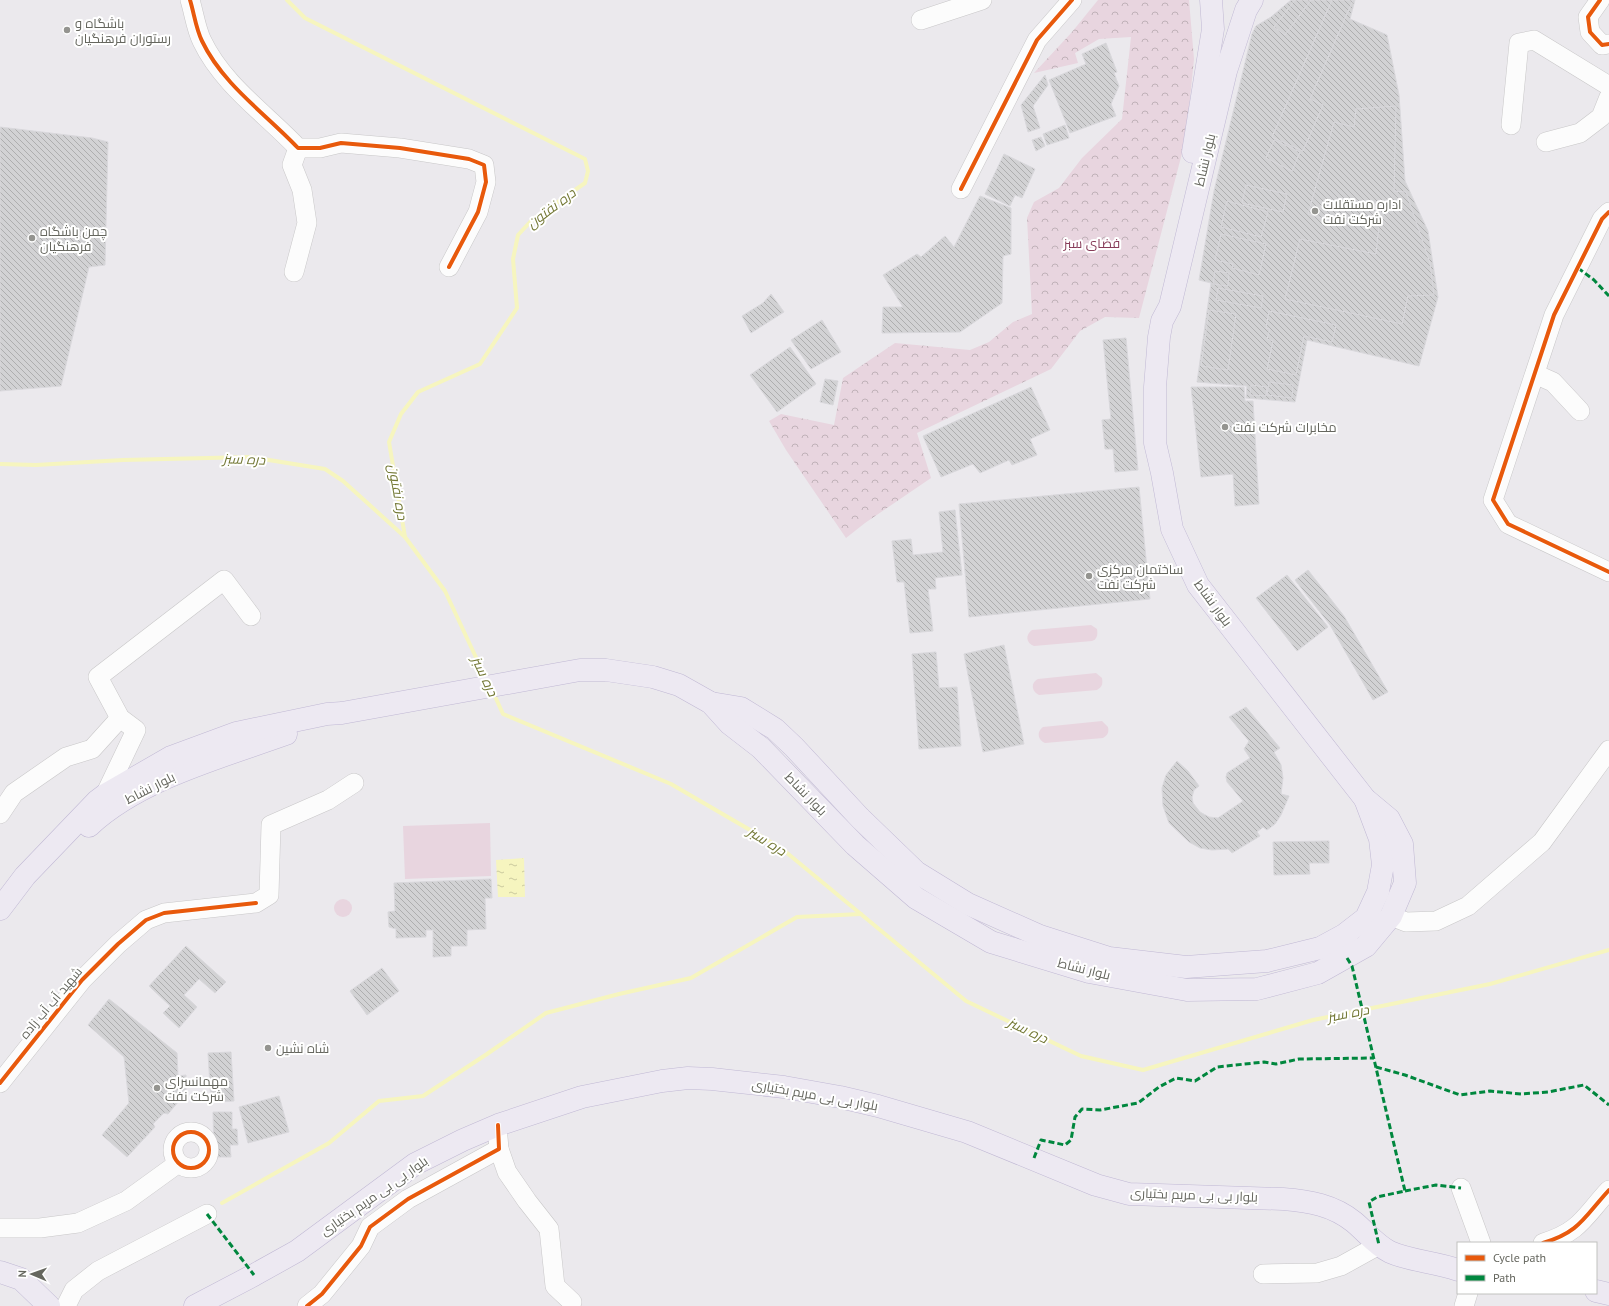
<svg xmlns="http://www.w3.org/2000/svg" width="1609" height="1306" viewBox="0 0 1609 1306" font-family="'PT Sans',Cairo,sans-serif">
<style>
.green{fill:#e8d5df}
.forest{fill:url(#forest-crowns)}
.water{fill:url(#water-ripples)}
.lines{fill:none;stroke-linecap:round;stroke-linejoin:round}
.stream{stroke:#f6f5bf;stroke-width:4}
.building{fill:url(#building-back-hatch);stroke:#d9d8dc}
.minor-casing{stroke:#c8c7c8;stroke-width:20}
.major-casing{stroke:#c0b8d4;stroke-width:23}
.minor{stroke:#fcfcfc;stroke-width:19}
.major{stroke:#ede9f2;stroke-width:22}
.quiet{stroke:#00873e;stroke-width:3;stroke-dasharray:6 3;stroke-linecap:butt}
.cycleway-casing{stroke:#fff;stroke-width:6}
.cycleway{stroke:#e8590c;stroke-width:4}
.poi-dot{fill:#949490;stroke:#fff;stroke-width:1.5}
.labels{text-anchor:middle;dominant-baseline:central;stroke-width:4;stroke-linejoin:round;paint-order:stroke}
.poi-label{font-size:13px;fill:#65665e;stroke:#fff;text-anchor:start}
.street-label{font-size:13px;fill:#65665e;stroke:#fff}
.park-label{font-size:13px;fill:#873c59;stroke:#fff}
.water-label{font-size:14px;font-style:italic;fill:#747936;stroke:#fff}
</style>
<defs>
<pattern id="forest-crowns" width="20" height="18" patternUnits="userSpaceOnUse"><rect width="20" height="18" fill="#e8d5df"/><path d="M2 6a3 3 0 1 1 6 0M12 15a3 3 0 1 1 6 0" fill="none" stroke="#c0b1b8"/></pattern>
<pattern id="water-ripples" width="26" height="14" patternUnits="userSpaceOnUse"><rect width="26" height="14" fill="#f6f5bf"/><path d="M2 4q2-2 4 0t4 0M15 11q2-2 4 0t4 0" fill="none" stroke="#cbca9e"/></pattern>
<pattern id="building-back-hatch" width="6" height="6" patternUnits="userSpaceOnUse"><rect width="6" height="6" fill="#d2d2d4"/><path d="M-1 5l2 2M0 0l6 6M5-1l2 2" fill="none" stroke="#aeaeaf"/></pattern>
</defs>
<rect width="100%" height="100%" fill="#ebe9ed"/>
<g class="green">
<path d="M1091,625l6,4c1,6 0,10 -5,12l-58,5c-8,-3 -9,-11 -2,-16z"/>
<path d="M1096,673l6,5c1,6 0,9 -5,12l-58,5c-7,-3 -9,-12 -1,-16z"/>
<path d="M1102,721l6,6c1,5 0,8 -5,11l-58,5c-7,-3 -9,-11 -2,-16z"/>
<path d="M490,823l1,53 -86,3 -2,-53z"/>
<circle cx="343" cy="908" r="9"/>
</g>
<path class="forest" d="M1098,0h91l5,59 -8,79 -47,180 -34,-1 -25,14 -29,38 -134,64 14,45 -66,45 -19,15 -60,-88 -17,-29 12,-7 53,11 9,-47 52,-35 75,7 19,-8 24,-20 19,-8 -5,-96 7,-16 25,-14 23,-30 40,-39 9,-82 -32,2 -24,14 3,10 -44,10 38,-41z"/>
<path class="water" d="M524,858l1,39h-27l-2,-37z"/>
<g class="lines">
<g class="stream">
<path d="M287,0l18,18 280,141 3,12 -3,12 -54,38 -13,14 -5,24 4,49 -37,56 -62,28 -17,22 -12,28 16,95"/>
<path d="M0,464l36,1 87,-5 127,-3 75,12 18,12 62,56 40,54 42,90"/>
<path d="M493,692l10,22 168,70 110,64 185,153 115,55 62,14 170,-50 177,-36 119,-34"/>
<path d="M222,1203l107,-60 50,-42 44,-5 64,-42 59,-41 73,-19 72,-16 106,-61 64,-3"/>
</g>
</g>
<g class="building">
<path d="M1291,0h64l-5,19 37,16 12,60 6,86 23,50 10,66 -19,69 -112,-26 -12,62 -49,-4 1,-12 -50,-4 14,-99 -12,-3 15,-89 38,-157 4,-8 15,-9z"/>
<path d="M1295,0h16l-26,35 -11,-8z"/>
<path d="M1332,0h21l-43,99 13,6 -20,46 -31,-14z"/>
<path d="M1106,43l11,29 -3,1 5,13 -8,18 5,12 -46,17 -21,-53 37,-16 -4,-10z"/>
<path d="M1045,75l3,10 -15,21 7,22 -12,4 -7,-27z"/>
<path d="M1396,106l-2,85 12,1 24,71 4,32 -26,1 -6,28 -117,-25 15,-60 76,15 5,-48 -40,-8 -7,24 -26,-8 26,-92 20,5 2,-18z"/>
<path d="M1065,125l4,13 -22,7 -4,-11z"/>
<path d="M0,127l92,11 16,4 -3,123 -16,2 -28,119 -61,5z"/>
<path d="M1041,137l4,9 -9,5 -4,-11z"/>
<path d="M1274,140l26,12 -8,19 -26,-13z"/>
<path d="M1004,154l31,15 -13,29 -7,-3 -5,11 -25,-12z"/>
<path d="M1246,185l41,9 -4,18 -41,-9z"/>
<path d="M980,196l31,12v46l-8,2 -1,47 -42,29 -78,1 1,-26h20l-20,-32 34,-21 4,3 24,-21 9,11z"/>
<path d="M1227,201l41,11 -7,25 -40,-10z"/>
<path d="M1221,234l45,10 -7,31 -27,-7 1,-4 -18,-4z"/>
<path d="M1215,271l14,2 -1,13 -15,-2z"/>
<path d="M1218,288l45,8 -2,12 -45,-8z"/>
<path d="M771,294l13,18 -33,21 -9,-17 21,-13z"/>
<path d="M1209,310l27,4 -8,56 -27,-4z"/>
<path d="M1269,311l67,14 -4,17 -28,-6 -8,39 -29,-6 6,-28 -6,-2 3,-10 -4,-1z"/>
<path d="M822,320l19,32 -30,17 -20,-29z"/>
<path d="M1126,338l12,132 -23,2 -2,-23h-8l-3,-29 9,-1 -8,-79z"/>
<path d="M790,347l26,37 -39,28 -27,-37z"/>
<path d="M825,379l13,2 -5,24 -13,-3z"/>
<path d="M1269,382l24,3 -1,13 -25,-3z"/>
<path d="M1251,385l16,2 -1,9 -16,-1z"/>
<path d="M1031,387l19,43 -20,9 7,16 -25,10 -3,-5 -29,13 -7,-9 -32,13 -18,-41z"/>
<path d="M1191,387h53l1,14h8l6,103 -24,2 -2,-32 -32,3z"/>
<path d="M1139,487l11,112 -181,18 -10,-113z"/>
<path d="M955,510l7,65 -27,3 1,11h-8l5,42 -23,2 -6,-51h-7l-5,-41 19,-2 2,16 30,-3 -4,-40z"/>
<path d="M1308,570l36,46 44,76 -15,8 -43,-75 -35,-45z"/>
<path d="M1287,575l41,52 -31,24 -41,-53z"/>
<path d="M1004,645l20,99 -41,8 -19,-98z"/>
<path d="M936,652l3,36 18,-1 4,59 -42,3 -7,-95z"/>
<path d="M1246,707l34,41 -6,4 7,13 2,13 -2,16 8,2 -8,19 -6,9 -8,6 -4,-3 -6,5 3,4 -28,17 -4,-4 -16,1 -12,-2 -11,-6 -20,-19 -6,-17 -1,-18 4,-13 11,-14 11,10 11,15 -5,4 -2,7 1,6 7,9 9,5 9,1 25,-17 -16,-19 -1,-5 1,-4 23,-15 -6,-9 5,-8 -20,-24z"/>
<path d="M1329,841v22h-20l1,11 -36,1 -1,-33z"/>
<path d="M491,879l1,19h-7l1,31 -19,1v16h-16v10l-18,1v-27h-7v7l-30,1v-9l-7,-2 -1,-15 7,-1 -1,-28z"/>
<path d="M186,946l40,36 -11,11 -16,-14 -15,16 13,12 -18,21 -16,-15 7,-7 -21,-20z"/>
<path d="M382,968l17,23 -32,24 -17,-24z"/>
<path d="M109,999l68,54 1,23 8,-1v25l-7,1 -11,13 -4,-1 -11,11 2,3 -28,30 -25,-22 27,-32 -5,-46 -36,-32z"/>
<path d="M231,1052l3,49 -23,1 -3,-49z"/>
<path d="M279,1096l10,36 -41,11 -9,-36z"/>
<path d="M213,1112h19v17h5l1,16h-8l1,12h-17z"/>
</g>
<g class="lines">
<defs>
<g id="minor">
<path d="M190,0c4,13 6,29 12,41 21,44 64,73 96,107h22l21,-5 59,5 69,11 15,6 2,17 -8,30 -29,55"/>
<path d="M1600,0l-12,17 2,15 12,13 7,-1"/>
<path d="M921,20l61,-20"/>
<path d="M1511,125l8,-82 15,-3 75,46"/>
<path d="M1546,142l34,-9 21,-16 8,-20"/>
<path d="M961,189l76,-149 35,-40"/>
<path d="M1609,212l-7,7 -48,96 -61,185 15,24 101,48"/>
<path d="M294,272l13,-49 -5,-33 -10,-25 6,-17"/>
<path d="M1535,374l18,8 27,29"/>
<path d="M105,795l31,-65 -16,-12 -22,-41 126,-97 27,36"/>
<path d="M0,814l14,-21 52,-36 26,-8 28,-31"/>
<path d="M1391,916l15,6 30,-1 32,-15 74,-64 67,-92"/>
<path d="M0,1083l82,-103 36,-36 28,-24 18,-7 92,-10 13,-8 2,-70 57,-25 26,-17"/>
<circle cx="191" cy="1150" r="18"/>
<path d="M498,1137l1,12 8,23 20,29 22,28 6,57 17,16"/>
<path d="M1461,1188l20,55"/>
<path d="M0,1228h40l38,-5 48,-22 47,-34 4,-4"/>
<path d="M1543,1243c37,-11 41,-26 66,-53"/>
<path d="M1263,1274l54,-1 24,-7 38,-21"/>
<path d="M66,1306l8,-16 24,-19 109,-57"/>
<path d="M307,1306l15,-12 39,-48 9,-19 38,-28 91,-50"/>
<path d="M1464,1306l4,-13"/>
</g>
<g id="major">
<path d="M1193,152l20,-123 -2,-29"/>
<path d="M711,703l30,5 34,21 19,18 66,71 56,54 52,32 72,32 69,22 77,9 81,-6 53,-13 24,-13 22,-17 12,-26 5,-27 -3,-26 -15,-40"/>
<path d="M89,826c50,-47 133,-69 197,-92"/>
<path d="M0,909l25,-33 72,-75 8,-6 66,-38 65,-24 91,-19 15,-1 238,-43h26l47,7 26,8 32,18 19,21 31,24 94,97 61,53 75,44 98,30 98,18 70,-1 61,-16 48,-27 25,-30 14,-33 -3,-39 -13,-25 -24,-20 -167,-214 -26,-56 -10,-56 -7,-30v-56l4,-50 3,-16 8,-15 56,-235 20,-61 6,-10"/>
<path d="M0,1272l21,7 28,27"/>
<path d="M1596,1291l13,3"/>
<path d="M195,1306l59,-31 43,-24 118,-87 48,-24 35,-15 84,-28 80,-16 26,-3 24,1 72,8 56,10 38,9 89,26 129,53 33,9 154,5c26,2 50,6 71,23 12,10 22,23 36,30 20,9 46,10 68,18"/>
</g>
</defs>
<use href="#minor" class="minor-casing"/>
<use href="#major" class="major-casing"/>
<use href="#minor" class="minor"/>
<use href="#major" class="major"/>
<g class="quiet">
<path d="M1578,268l16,12 15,16"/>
<path d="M1347,958l5,8 53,225 -28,6 -8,5 10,43"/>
<path d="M1376,1067l29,8 55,20 30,-4 31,3 27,-2 36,-7 25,20"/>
<path d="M1034,1158l7,-18 24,5 6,-5 4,-23 7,-8 18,1 38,-7 21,-16 17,-9 19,3 22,-14 47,-5 12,2 23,-5 75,-1"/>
<path d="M1405,1191l31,-6 25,3"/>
<path d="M207,1214l47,61"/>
</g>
<defs>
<g id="cycleway">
<path d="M190,0c4,13 6,29 12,41 21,44 64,73 96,107h22l21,-5 59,5 69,11 15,6 2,17 -8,30 -29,55"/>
<path d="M1600,0l-12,17 2,15 12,13 7,-1"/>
<path d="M961,189l76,-149 35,-40"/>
<path d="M1609,212l-7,7 -48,96 -61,185 15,24 101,48"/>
<path d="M0,1083l82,-103 36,-36 28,-24 18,-7 92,-10"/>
<circle cx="191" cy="1150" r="18"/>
<path d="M1543,1243c37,-11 41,-26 66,-53"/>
<path d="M307,1306l15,-12 39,-48 9,-19 38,-28 91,-50 -1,-24"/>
</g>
</defs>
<use href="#cycleway" class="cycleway-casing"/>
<use href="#cycleway" class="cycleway"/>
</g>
<g class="poi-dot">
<circle cx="67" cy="30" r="4"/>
<circle cx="1315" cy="211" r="4"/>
<circle cx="32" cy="238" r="4"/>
<circle cx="1225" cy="427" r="4"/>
<circle cx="1089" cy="576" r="4"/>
<circle cx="268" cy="1048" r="4"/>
<circle cx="157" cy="1088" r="4"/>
</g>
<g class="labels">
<g class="poi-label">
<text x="75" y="23">باشگاه و<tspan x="75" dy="15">رستوران فرهنگیان</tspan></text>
<text x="1323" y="204">اداره مستقلات<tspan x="1323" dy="15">شرکت نفت</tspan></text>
<text x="40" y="231">چمن باشگاه<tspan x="40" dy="15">فرهنگیان</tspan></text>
<text x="1233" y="427">مخابرات شرکت نفت</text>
<text x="1097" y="569">ساختمان مرکزی<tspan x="1097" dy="15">شرکت نفت</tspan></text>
<text x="276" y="1048">شاه نشین</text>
<text x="165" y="1081">مهمانسرای<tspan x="165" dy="15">شرکت نفت</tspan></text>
</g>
<g class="street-label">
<text transform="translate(1205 160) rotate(-77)">بلوار نشاط</text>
<text transform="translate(1213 603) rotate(54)">بلوار نشاط</text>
<text transform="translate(150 788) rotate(-27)">بلوار نشاط</text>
<text transform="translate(806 794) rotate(46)">بلوار نشاط</text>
<text transform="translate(1084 969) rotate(14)">بلوار نشاط</text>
<text transform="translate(51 1003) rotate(-50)">شهید آب آب زاده</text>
<text transform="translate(815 1095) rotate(10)">بلوار بی بی مریم بختیاری</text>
<text transform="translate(1194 1195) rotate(2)">بلوار بی بی مریم بختیاری</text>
<text transform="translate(374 1196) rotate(-35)">بلوار بی بی مریم بختیاری</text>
</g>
<g class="park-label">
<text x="1092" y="243">فضای سبز</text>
</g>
<g class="water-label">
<text transform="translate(551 208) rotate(-37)">دره نفتون</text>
<text transform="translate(244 459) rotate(2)">دره سبز</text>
<text transform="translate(398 492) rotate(80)">دره نفتون</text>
<text transform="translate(485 676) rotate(65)">دره سبز</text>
<text transform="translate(767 841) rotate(32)">دره سبز</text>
<text transform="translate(1348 1013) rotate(-11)">دره سبز</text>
<text transform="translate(1028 1030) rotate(26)">دره سبز</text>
</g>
</g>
<rect x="1457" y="1242" width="140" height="52" fill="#ffffff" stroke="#c1c2bf"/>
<rect x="1465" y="1255" width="20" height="6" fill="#e8590c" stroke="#c1c2bf"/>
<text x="1493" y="1262" font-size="12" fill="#65665e">Cycle path</text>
<rect x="1465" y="1275" width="20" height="6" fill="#00873e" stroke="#c1c2bf"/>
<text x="1493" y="1282" font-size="12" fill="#65665e">Path</text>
<g transform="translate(32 1274) rotate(272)" stroke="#ffffff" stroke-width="3" paint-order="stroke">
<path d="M0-3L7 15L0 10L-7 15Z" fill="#65665e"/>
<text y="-6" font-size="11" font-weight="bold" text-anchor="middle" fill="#65665e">N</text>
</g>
</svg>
